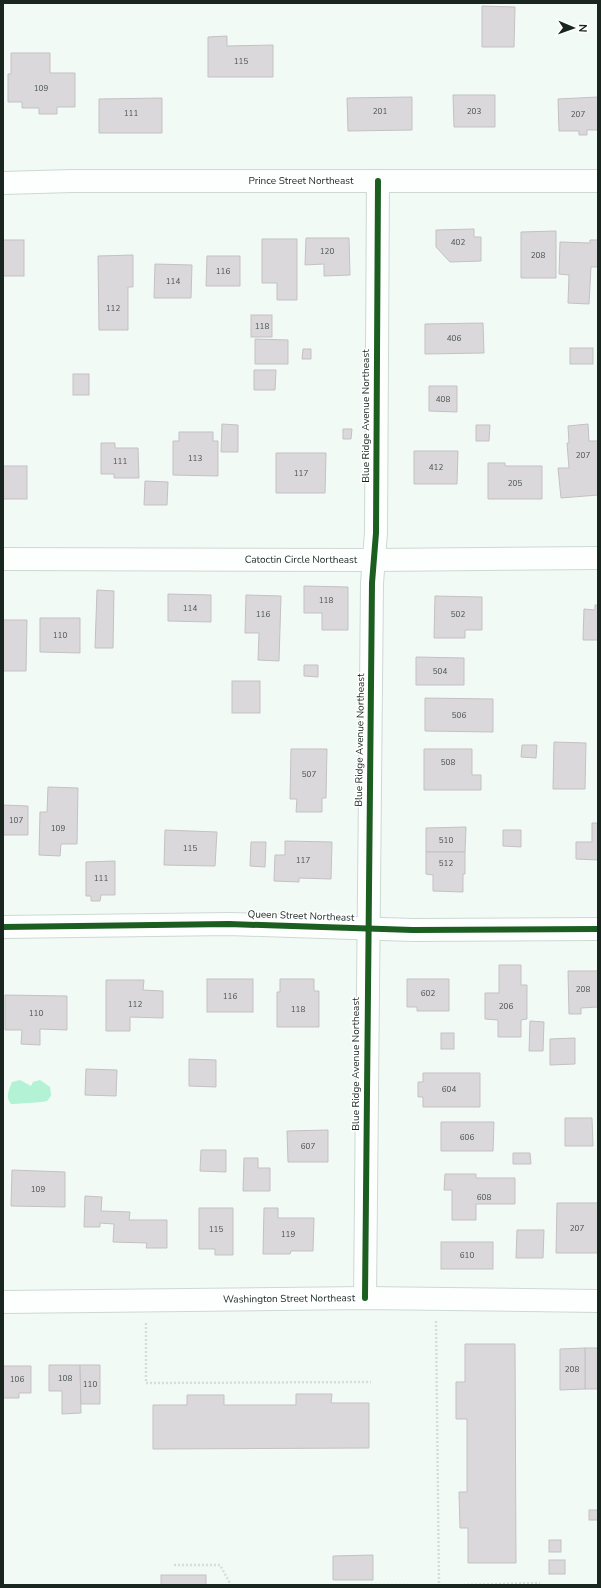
<svg xmlns="http://www.w3.org/2000/svg" width="601" height="1588" viewBox="0 0 601 1588" font-family="'Nunito Sans',sans-serif">
<style>
.water{fill:#b3f2d4}
.building{fill:#dad8da;stroke:#c3c1c3}
.lines{fill:none;stroke-linecap:round;stroke-linejoin:round}
.minor-casing{stroke:#cdd9d3;stroke-width:24}
.tertiary-casing{stroke:#cdd9d3;stroke-width:24}
.path{stroke:#d9dcdb;stroke-width:2.5;stroke-dasharray:2 2;stroke-linecap:butt}
.minor{stroke:#fdfefe;stroke-width:22}
.tertiary{stroke:#fdfefe;stroke-width:22}
.cycleway-casing{stroke:#fff;stroke-width:8}
.cycleway{stroke:#1b5e20;stroke-width:6}
.labels{text-anchor:middle;dominant-baseline:central;stroke-width:3;stroke-linejoin:round;paint-order:stroke}
.number-label{font-size:8px;fill:#49524e}
.street-label{font-size:10px;fill:#192620;stroke:#fff}
</style>
<rect width="100%" height="100%" fill="#f2faf6"/>
<path class="water" d="M20,1080l11,6 2,-4 7,-2 10,7 1,8c0,1 -3,5 -4,6 -3,1 -31,3 -36,3 -6,-7 -2,-14 1,-22z"/>
<g class="building">
<path d="M482,6l33,1 -1,40h-32z"/>
<path d="M227,36v10l46,-1v32h-65v-40z"/>
<path d="M11,53h39v20h25v34h-18v7h-18v-6h-17v-6h-14v-28h3z"/>
<path d="M453,95h42v32h-41z"/>
<path d="M412,97v33l-64,1 -1,-33z"/>
<path d="M598,97v33h-11v5h-8v-4h-20l-1,-32z"/>
<path d="M162,98v35h-63v-34z"/>
<path d="M474,229v8h7v24l-31,1 -14,-15v-17z"/>
<path d="M556,231v47h-35v-46z"/>
<path d="M306,238h43l1,37 -26,1v-12l-19,1z"/>
<path d="M262,239h35v61h-20v-17h-15z"/>
<rect x="3" y="240" width="21" height="36"/>
<path d="M590,240h8v27h-7l-2,37 -21,-1 1,-28 -10,-1 1,-32 30,1z"/>
<path d="M133,255v32h-5v43h-29l-1,-74z"/>
<path d="M207,256h33v30h-34z"/>
<path d="M155,264l37,1 -1,33h-37z"/>
<rect x="251" y="315" width="21" height="22"/>
<path d="M483,323l1,30 -59,1v-30z"/>
<path d="M255,339l33,1v24h-33z"/>
<rect x="570" y="348" width="23" height="16"/>
<path d="M303,349h8v10h-9z"/>
<path d="M254,370h22l-1,20h-21z"/>
<rect x="73" y="374" width="16" height="21"/>
<path d="M429,386h28v26l-28,-1z"/>
<path d="M222,424l16,1v27h-17z"/>
<path d="M588,424l1,17h9v54l-37,3 -3,-30h11l-2,-25h2l-1,-17z"/>
<path d="M476,425h14l-1,16h-13z"/>
<path d="M343,429h9l-1,10h-8z"/>
<path d="M179,432h34v9h5v35l-45,-1v-34h6z"/>
<path d="M101,443h14v5h23l1,30h-25v-4h-13z"/>
<path d="M414,451h44l-1,33h-43z"/>
<path d="M276,453h50l-1,40h-49z"/>
<path d="M488,463h17v3h37v33h-54z"/>
<rect x="3" y="466" width="24" height="33"/>
<path d="M145,481l23,1 -1,23h-23z"/>
<path d="M304,586l44,1v43h-26v-17h-18z"/>
<path d="M97,590l17,1 -1,57h-18z"/>
<path d="M168,594l43,1v27l-43,-1z"/>
<path d="M246,595l35,1 -2,65 -21,-1 1,-27h-14z"/>
<path d="M435,596l47,1v33h-17v8h-31z"/>
<path d="M595,605h3v35h-15l1,-31 11,1z"/>
<path d="M40,618h40v35l-40,-1z"/>
<path d="M3,620h24l-1,51h-23z"/>
<path d="M416,657l48,1v27h-48z"/>
<path d="M304,665h14v12l-14,-1z"/>
<rect x="232" y="681" width="28" height="32"/>
<path d="M425,698l68,1v33l-68,-1z"/>
<path d="M554,742l32,1 -1,46h-32z"/>
<path d="M522,745h15l-1,13 -15,-1z"/>
<path d="M291,749h36l-1,49h-4v14h-26l1,-13h-7z"/>
<path d="M424,749h48v26h9v15h-57z"/>
<path d="M48,787l30,1 -1,56h-16l-1,12 -21,-1 1,-43h7z"/>
<path d="M3,805l25,1v29h-25z"/>
<path d="M592,823h6v37l-22,-1v-17h16z"/>
<path d="M466,827l-1,25h-39v-24z"/>
<path d="M165,830l52,2 -2,34 -51,-1z"/>
<path d="M503,830h18v17l-18,-1z"/>
<path d="M285,841l47,1 -1,37 -32,-1v4l-25,-1 1,-26h10z"/>
<path d="M251,842h15l-1,25 -15,-1z"/>
<path d="M426,852h39v22h-2v18l-30,-1v-16l-7,-1z"/>
<path d="M115,861v34h-14l-1,6h-9v-5h-5v-34z"/>
<path d="M499,965h22v20h6v34l-6,1v17h-23v-17l-13,-1v-26h14z"/>
<path d="M568,971h30v36l-17,1v6h-12z"/>
<rect x="207" y="979" width="46" height="33"/>
<path d="M280,979h34v12h5v36h-42v-35h3z"/>
<path d="M407,979h42v32h-32v-4h-10z"/>
<path d="M106,980h38l-1,10 20,1v27l-33,-1v14h-24z"/>
<path d="M5,995l62,1v34l-27,-1v16l-19,-1 1,-14h-17z"/>
<path d="M530,1021l14,1 -1,29h-14z"/>
<rect x="441" y="1033" width="13" height="16"/>
<path d="M575,1038v26l-25,1v-26z"/>
<path d="M189,1059l27,1v27l-27,-1z"/>
<path d="M86,1069l31,1 -1,26 -31,-1z"/>
<path d="M423,1073h57v34h-57v-10h-5v-15h5z"/>
<path d="M565,1118h27l1,28h-28z"/>
<path d="M441,1122h53l-1,29h-52z"/>
<path d="M328,1130v32h-40l-1,-31z"/>
<path d="M201,1150h25v22l-26,-1z"/>
<path d="M513,1153h17l1,11h-18z"/>
<path d="M244,1158h14v10h12v23h-27z"/>
<path d="M12,1170l53,2v35l-54,-1z"/>
<path d="M445,1174h31v4h39v26h-39v16h-24v-30h-8z"/>
<path d="M85,1196l17,1 -1,14 29,1 -1,8h38v28h-21l1,-5 -34,-1 1,-18 -14,-1v4h-16z"/>
<path d="M557,1203h41v50h-42z"/>
<path d="M199,1208h34v47h-18v-6h-16z"/>
<path d="M264,1208h14v10h36l-1,33h-22l-1,3h-27z"/>
<path d="M517,1230h27l-1,28h-27z"/>
<rect x="441" y="1242" width="52" height="27"/>
<path d="M465,1344h50l1,219h-48v-35h-8l-1,-36h8v-73h-11v-37h9z"/>
<rect x="585" y="1348" width="13" height="41"/>
<path d="M585,1348v41l-25,1v-41z"/>
<path d="M49,1365h31l1,48 -19,1v-23h-13z"/>
<path d="M80,1365h20v39h-19z"/>
<path d="M3,1366h28v27h-12v5h-16z"/>
<path d="M296,1394h36l-1,9h38v45l-216,1v-44h34v-10h37v10h72z"/>
<rect x="589" y="1510" width="9" height="10"/>
<rect x="549" y="1540" width="12" height="12"/>
<path d="M373,1555v25h-40v-24z"/>
<rect x="549" y="1560" width="16" height="14"/>
<rect x="161" y="1575" width="45" height="10"/>
</g>
<g class="lines">
<defs>
<g id="minor">
<path id="s1" d="M3,183l69,-2h526"/>
<path d="M3,927l226,-3 184,6 185,-1"/>
<path d="M365,1298l7,-715 4,-50 2,-352"/>
<path id="s2" d="M3,1302l362,-4 233,3"/>
</g>
<g id="tertiary">
<path id="s3" d="M3,559l371,1 224,-2"/>
</g>
</defs>
<use href="#minor" class="minor-casing"/>
<use href="#tertiary" class="tertiary-casing"/>
<g class="path">
<path d="M436,1321l3,264"/>
<path d="M146,1323v60l225,-1"/>
<path d="M174,1565h46l11,20"/>
<path d="M371,1585h38"/>
<path d="M463,1585l77,-2"/>
</g>
<use href="#minor" class="minor"/>
<use href="#tertiary" class="tertiary"/>
<defs>
<g id="cycleway">
<path d="M3,927l226,-3 184,6 185,-1"/>
<path d="M365,1298l7,-715 4,-50 2,-352"/>
</g>
</defs>
<use href="#cycleway" class="cycleway-casing"/>
<use href="#cycleway" class="cycleway"/>
</g>
<g class="labels">
<g class="number-label">
<text x="241" y="61">115</text>
<text x="41" y="88">109</text>
<text x="380" y="111">201</text>
<text x="474" y="111">203</text>
<text x="131" y="113">111</text>
<text x="578" y="114">207</text>
<text x="458" y="242">402</text>
<text x="327" y="251">120</text>
<text x="538" y="255">208</text>
<text x="223" y="271">116</text>
<text x="173" y="281">114</text>
<text x="113" y="308">112</text>
<text x="262" y="326">118</text>
<text x="454" y="338">406</text>
<text x="443" y="399">408</text>
<text x="583" y="455">207</text>
<text x="195" y="458">113</text>
<text x="120" y="461">111</text>
<text x="436" y="467">412</text>
<text x="301" y="473">117</text>
<text x="515" y="483">205</text>
<text x="326" y="600">118</text>
<text x="190" y="608">114</text>
<text x="263" y="614">116</text>
<text x="458" y="614">502</text>
<text x="60" y="635">110</text>
<text x="440" y="671">504</text>
<text x="459" y="715">506</text>
<text x="448" y="762">508</text>
<text x="309" y="774">507</text>
<text x="16" y="820">107</text>
<text x="58" y="828">109</text>
<text x="446" y="840">510</text>
<text x="190" y="848">115</text>
<text x="303" y="860">117</text>
<text x="446" y="863">512</text>
<text x="101" y="878">111</text>
<text x="583" y="989">208</text>
<text x="428" y="993">602</text>
<text x="230" y="996">116</text>
<text x="135" y="1004">112</text>
<text x="506" y="1006">206</text>
<text x="298" y="1009">118</text>
<text x="36" y="1013">110</text>
<text x="449" y="1089">604</text>
<text x="467" y="1137">606</text>
<text x="308" y="1146">607</text>
<text x="38" y="1189">109</text>
<text x="484" y="1197">608</text>
<text x="577" y="1228">207</text>
<text x="216" y="1229">115</text>
<text x="288" y="1234">119</text>
<text x="467" y="1255">610</text>
<text x="572" y="1369">208</text>
<text x="65" y="1378">108</text>
<text x="17" y="1379">106</text>
<text x="90" y="1384">110</text>
</g>
<g class="street-label">
<text stroke="none"><textPath href="#s1" startOffset="298">Prince Street Northeast</textPath></text>
<text transform="translate(366 416) rotate(-90)">Blue Ridge Avenue Northeast</text>
<text stroke="none"><textPath href="#s3" startOffset="298">Catoctin Circle Northeast</textPath></text>
<text transform="translate(360 740) rotate(-89)">Blue Ridge Avenue Northeast</text>
<text transform="translate(301 916) rotate(2)">Queen Street Northeast</text>
<text transform="translate(356 1064) rotate(-90)">Blue Ridge Avenue Northeast</text>
<text stroke="none"><textPath href="#s2" startOffset="286">Washington Street Northeast</textPath></text>
</g>
</g>
<rect width="601" height="1588" fill="none" stroke="#192620" stroke-width="8"/>
<g transform="translate(573 28) rotate(92)" stroke="#ffffff" stroke-width="3" paint-order="stroke">
<path d="M0-3L7 15L0 10L-7 15Z" fill="#192620"/>
<text y="-6" font-size="11" font-weight="bold" text-anchor="middle" fill="#192620">N</text>
</g>
</svg>
